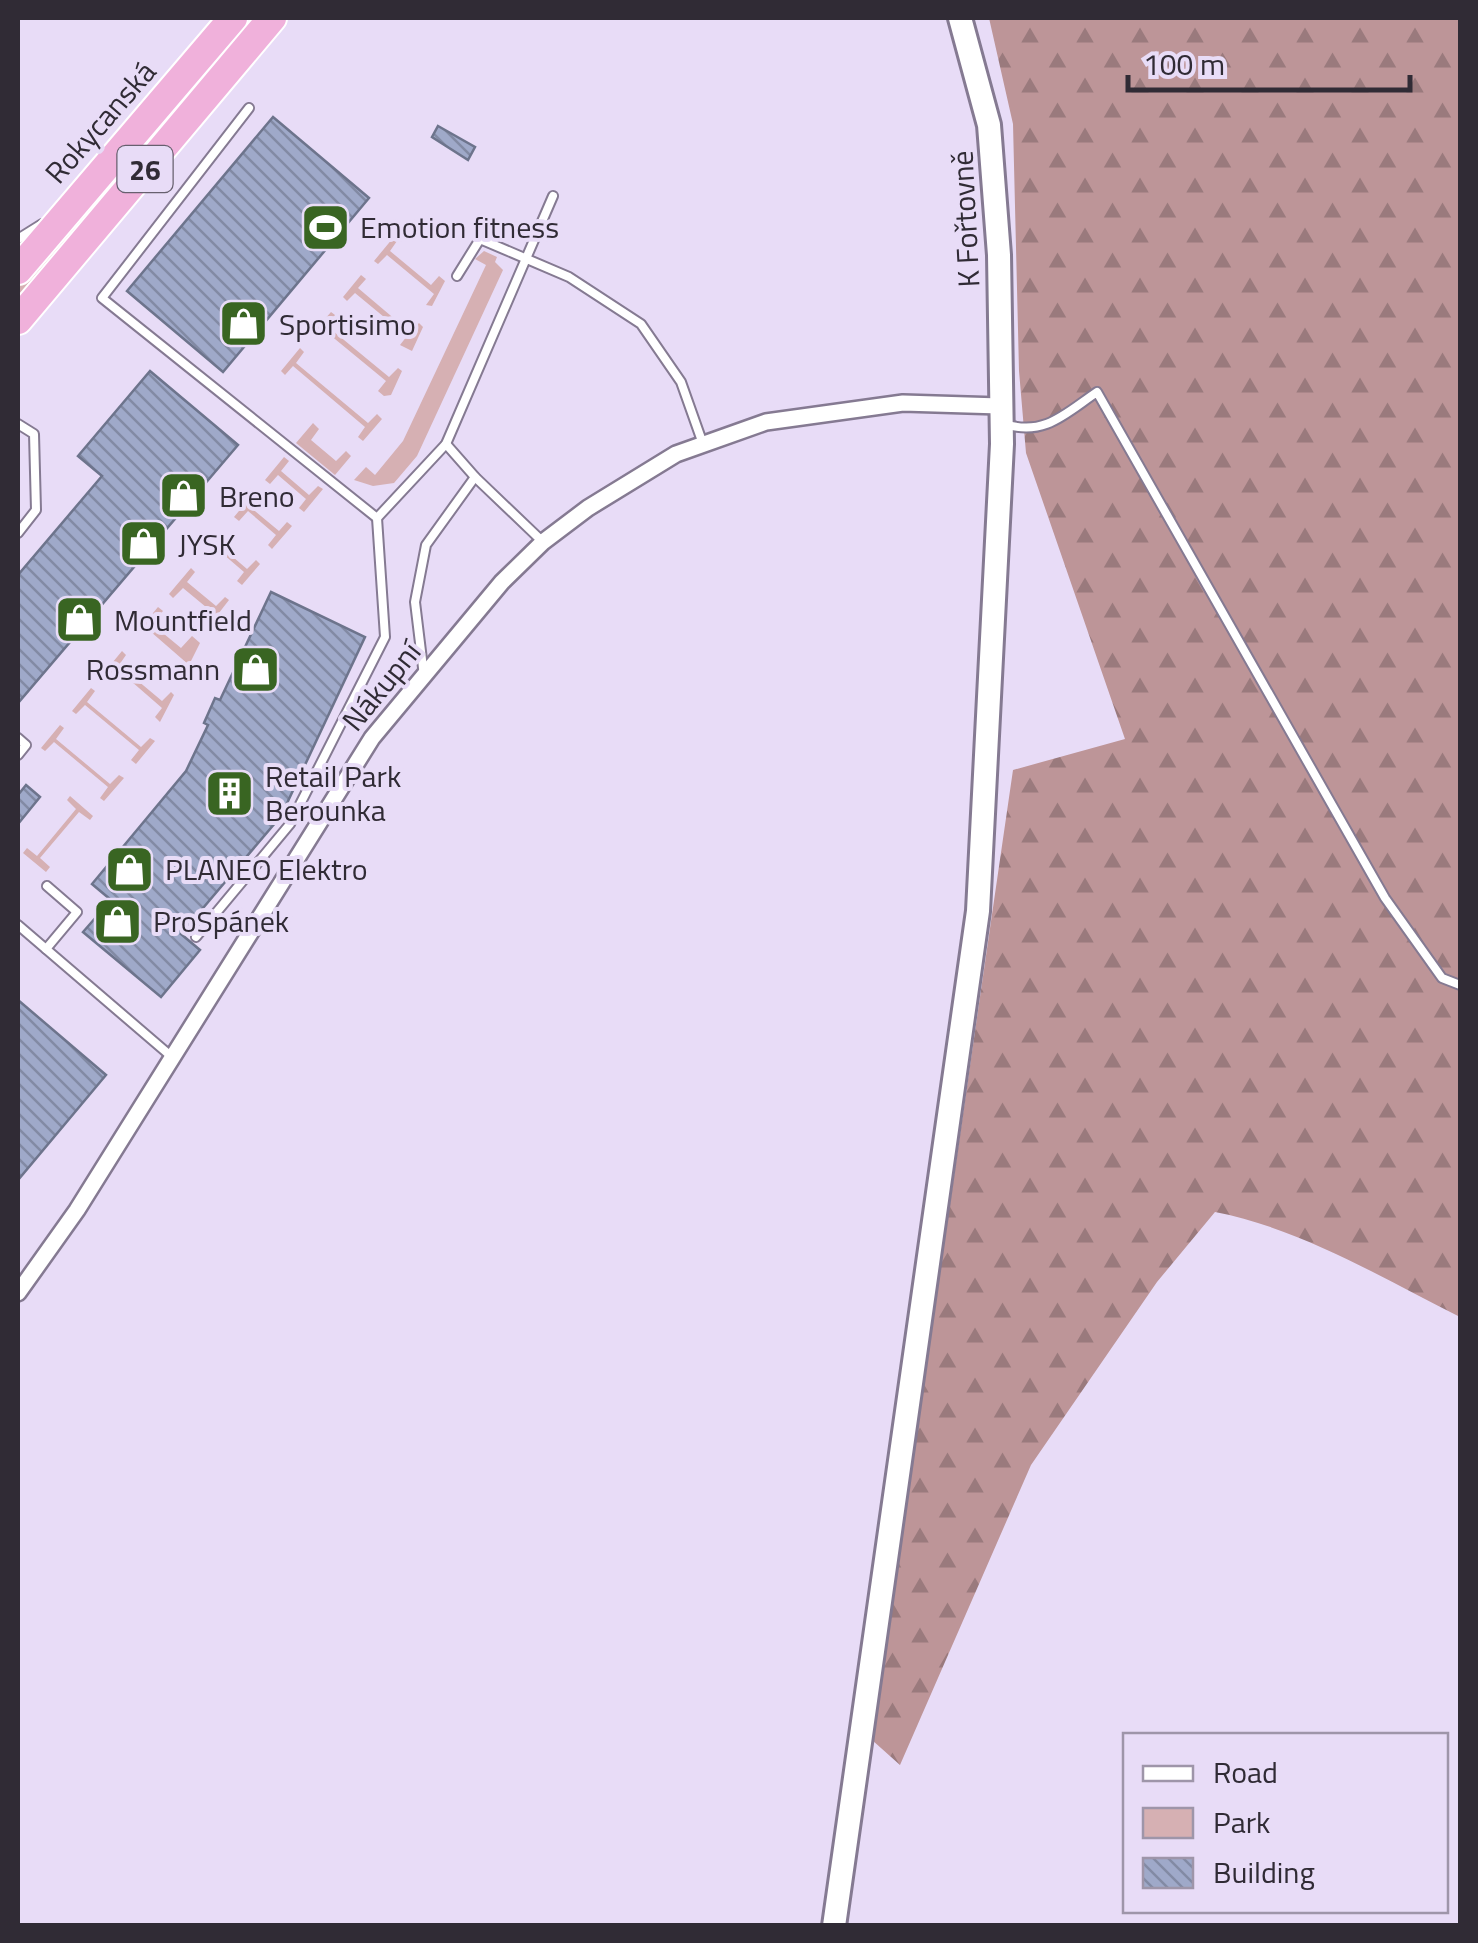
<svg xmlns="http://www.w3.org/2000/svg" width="1478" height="1943" viewBox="0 0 1478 1943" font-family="'Titillium Web',sans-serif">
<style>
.green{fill:#d6b0b3}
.forest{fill:url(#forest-firs)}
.building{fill:url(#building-back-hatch);stroke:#6d748c;stroke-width:2.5}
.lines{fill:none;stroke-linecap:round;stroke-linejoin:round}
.lane-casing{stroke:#857a92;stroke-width:12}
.street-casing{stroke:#857a92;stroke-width:20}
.secondary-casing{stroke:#857a92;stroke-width:28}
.highway-casing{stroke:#fff;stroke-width:32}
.lane{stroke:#fff;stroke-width:8}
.street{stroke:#fff;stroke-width:15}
.secondary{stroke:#fff;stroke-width:22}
.highway{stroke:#f0b1db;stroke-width:28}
.labels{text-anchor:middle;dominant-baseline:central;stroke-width:8;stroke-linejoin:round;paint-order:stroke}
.shield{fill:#e8dcf7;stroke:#67606f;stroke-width:2.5}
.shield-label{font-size:28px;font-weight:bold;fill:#302b35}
.street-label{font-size:30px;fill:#302b35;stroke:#e8dcf7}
.poi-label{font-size:30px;fill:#302b35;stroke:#e8dcf7;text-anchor:start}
</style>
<defs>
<pattern id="forest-firs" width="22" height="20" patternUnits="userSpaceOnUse" patternTransform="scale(2.5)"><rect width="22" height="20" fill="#bd9598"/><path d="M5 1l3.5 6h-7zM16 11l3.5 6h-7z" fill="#9a7a7d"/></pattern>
<pattern id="building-back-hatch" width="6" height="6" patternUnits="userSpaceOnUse" patternTransform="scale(2.5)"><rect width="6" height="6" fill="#9fa9c9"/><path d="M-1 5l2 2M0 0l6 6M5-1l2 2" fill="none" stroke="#828aa4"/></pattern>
</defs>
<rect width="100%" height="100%" fill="#e8dcf7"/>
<g class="green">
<path d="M124,159h6l1,6 -113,134v-13z"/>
<path d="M393,238l4,3 -7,10 41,34 8,-9 6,5 -13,25 -6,-1 8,-11 -47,-39 -9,9 -4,-3z"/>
<path d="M484,251l13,6 -2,5 8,8 -86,186 -23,27 -21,3 -19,-6 12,-13 9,8 28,-34 83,-176 -11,-6z"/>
<path d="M361,275l5,4 -8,9 52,44 9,-9 4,4 -11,24 -12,-6 7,-9 -52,-43 -8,8 -4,-4z"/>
<path d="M331,312l4,3 -8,11 62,51 9,-9 4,3 -11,24 -7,1 -6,-5 8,-10 -62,-51 -8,8 -5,-3z"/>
<path d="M300,348l4,4 -8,11 72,60 9,-9 5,5 -19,22 -5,-4 7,-10 -72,-61 -8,9 -4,-4z"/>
<path d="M313,423l6,6 -8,11 25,21 10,-10 5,5 -16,19 -39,-32z"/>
<path d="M284,457l5,4 -8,10 28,24 9,-9 5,3 -19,23 -5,-4 7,-9 -28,-24 -8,9 -5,-4z"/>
<path d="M253,494l5,4 -8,9 29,24 8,-9 5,4 -20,23 -4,-4 8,-10 -28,-24 -9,10 -5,-4z"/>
<path d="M222,531l4,4 -7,10 28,24 9,-9 4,4 -18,21 -5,-4 7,-9 -28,-24 -8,9 -4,-4z"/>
<path d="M191,568l4,4 -8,10 29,24 9,-9 4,3 -21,27 -5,-4 9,-11 -29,-24 -10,10 -4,-4z"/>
<path d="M158,607l5,4 -11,13 29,24 11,-12 8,7 -11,22 -46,-40z"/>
<path d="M122,651l4,4 -7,10 43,36 9,-9 3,3 -14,27 -5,-5 7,-9 -46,-40 -9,9 -4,-3z"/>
<path d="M91,688l4,3 -8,11 54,45 9,-9 5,3 -19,23 -5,-4 8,-10 -54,-45 -9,9 -4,-3z"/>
<path d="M60,725l4,3 -8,11 54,45 9,-9 5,3 -20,23 -4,-3 8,-11 -54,-45 -9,9 -4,-3z"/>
<path d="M70,796l23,20 -3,4 -11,-8 -39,46 10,9 -4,5 -23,-19 4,-5 10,8 39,-47 -9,-9z"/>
</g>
<path class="forest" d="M989,18h471v1299c-78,-39 -158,-88 -245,-105l-58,70 -126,183 -131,300 -28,-25 141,-970 112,-31 -99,-286 -7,-82 -6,-247z"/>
<g class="building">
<path d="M273,117l96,81 -146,174 -96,-81z"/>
<path d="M438,126l37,21 -7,13 -36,-23z"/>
<path d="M150,371l88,74 -220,258v-128l84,-99 -24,-20z"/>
<path d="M271,592l94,45 -84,179 -100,118 19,16 -39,47 -78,-65 28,-32 -19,-16 94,-113 22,-46 -4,-2 11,-25 5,2z"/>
<path d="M26,785l14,12 -22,27v-29z"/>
<path d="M18,1000l88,75 -88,105z"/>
</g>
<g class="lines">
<defs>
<g id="lane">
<path d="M249,108l-147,190 275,220 69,-74 107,-248"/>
<path d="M18,239l24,-15"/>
<path d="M457,276l23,-37 89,38 72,47 40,58 22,62"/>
<path d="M18,424l16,10 2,76 -18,23"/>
<path d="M1005,424c39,13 61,-11 92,-32l288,506 57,80 18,7"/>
<path d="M446,444l29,33 68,65"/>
<path d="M424,676l-9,-74 11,-57 49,-68"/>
<path d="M18,738l8,7 -8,10"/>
<path d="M18,925l154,132"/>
<path d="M196,937l94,-113 95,-187 -8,-119"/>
<path d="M46,949l31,-37 -30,-26"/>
</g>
<path id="street" d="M18,1293l59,-83 295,-472 130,-156 41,-40 45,-34 88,-54 90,-32 137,-19 97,3"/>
<path id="secondary" d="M834,1926l144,-1015 24,-467 -3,-189 -10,-130 -29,-107"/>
<g id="highway">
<path d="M18,270l215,-252"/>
<path d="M18,320l254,-302"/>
</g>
</defs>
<use href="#lane" class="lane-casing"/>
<use href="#street" class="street-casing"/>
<use href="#secondary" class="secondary-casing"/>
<use href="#highway" class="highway-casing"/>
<use href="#lane" class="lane"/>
<use href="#street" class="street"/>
<use href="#secondary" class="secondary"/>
<use href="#highway" class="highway"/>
</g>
<defs>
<symbol id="stadium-square" viewBox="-11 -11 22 22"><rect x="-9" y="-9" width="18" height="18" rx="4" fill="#396522" stroke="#e8dcf7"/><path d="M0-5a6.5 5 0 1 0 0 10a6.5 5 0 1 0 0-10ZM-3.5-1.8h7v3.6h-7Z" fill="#fff"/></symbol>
<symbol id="shop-square" viewBox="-11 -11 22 22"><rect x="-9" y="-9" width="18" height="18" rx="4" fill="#396522" stroke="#e8dcf7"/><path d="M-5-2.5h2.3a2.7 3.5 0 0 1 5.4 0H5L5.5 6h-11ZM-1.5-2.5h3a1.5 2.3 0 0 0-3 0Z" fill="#fff"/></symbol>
<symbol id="building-square" viewBox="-11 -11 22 22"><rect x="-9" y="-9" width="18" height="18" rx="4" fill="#396522" stroke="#e8dcf7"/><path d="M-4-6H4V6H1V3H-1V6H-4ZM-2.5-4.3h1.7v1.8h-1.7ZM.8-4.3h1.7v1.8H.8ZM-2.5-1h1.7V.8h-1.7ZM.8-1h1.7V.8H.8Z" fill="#fff"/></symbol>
</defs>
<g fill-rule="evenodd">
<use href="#stadium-square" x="298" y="200" width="55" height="55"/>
<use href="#shop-square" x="216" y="296" width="55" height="55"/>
<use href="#shop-square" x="156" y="468" width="55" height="55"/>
<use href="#shop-square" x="116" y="516" width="55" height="55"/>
<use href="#shop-square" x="52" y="592" width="55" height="55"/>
<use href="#shop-square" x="228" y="642" width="55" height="55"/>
<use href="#building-square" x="202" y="766" width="55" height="55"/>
<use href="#shop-square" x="102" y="842" width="55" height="55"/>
<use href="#shop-square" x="90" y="894" width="55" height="55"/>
</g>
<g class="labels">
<rect class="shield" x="117.5" y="146" width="55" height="46" rx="8"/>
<g class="shield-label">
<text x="145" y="169">26</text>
</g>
<g class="street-label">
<text transform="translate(100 122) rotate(-49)">Rokycanská</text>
<text transform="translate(965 219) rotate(-93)">K Fořtovně</text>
<text transform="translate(381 686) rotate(-51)">Nákupní</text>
</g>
<g class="poi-label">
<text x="360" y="227">Emotion fitness</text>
<text x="279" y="324">Sportisimo</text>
<text x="219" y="496">Breno</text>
<text x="178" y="544">JYSK</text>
<text x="114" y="620">Mountfield</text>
<text x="220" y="669" text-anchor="end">Rossmann</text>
<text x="265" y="776">Retail Park<tspan x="265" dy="34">Berounka</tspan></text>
<text x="165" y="869">PLANEO Elektro</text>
<text x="153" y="921">ProSpánek</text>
</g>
</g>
<rect width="1478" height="1943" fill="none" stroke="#302b35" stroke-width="40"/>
<rect x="1123" y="1733" width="325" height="180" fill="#e8dcf7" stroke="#9e95a9" stroke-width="2.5"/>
<rect x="1143" y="1766" width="50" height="15" fill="#ffffff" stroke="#9e95a9" stroke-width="2.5"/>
<text x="1213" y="1783" font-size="30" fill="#302b35">Road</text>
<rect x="1143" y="1808" width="50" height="30" fill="#d6b0b3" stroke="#9e95a9" stroke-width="2.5"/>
<text x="1213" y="1833" font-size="30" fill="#302b35">Park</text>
<rect x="1143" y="1858" width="50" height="30" fill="url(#building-back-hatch)" stroke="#9e95a9" stroke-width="2.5"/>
<text x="1213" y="1883" font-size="30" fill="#302b35">Building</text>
<path d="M1128 75v15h282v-15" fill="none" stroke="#302b35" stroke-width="5"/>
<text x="1143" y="75" font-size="30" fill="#302b35" stroke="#e8dcf7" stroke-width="8" paint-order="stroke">100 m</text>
</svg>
